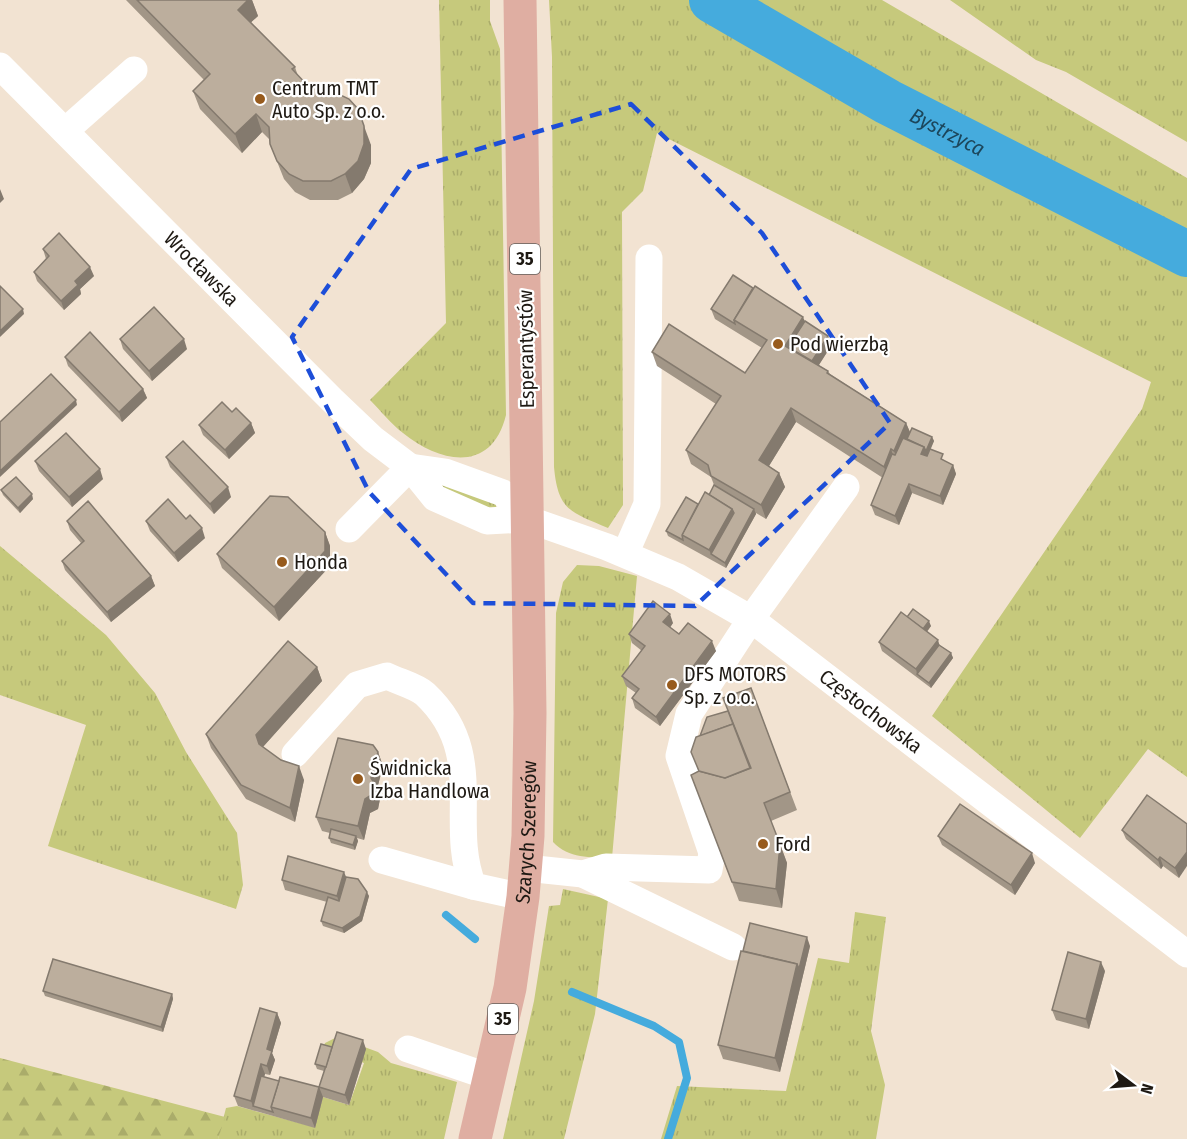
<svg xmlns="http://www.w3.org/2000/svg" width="1187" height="1139" viewBox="0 0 1187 1139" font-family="'Fira Sans Condensed',sans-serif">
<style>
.grass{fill:url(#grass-tufts)}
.forest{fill:url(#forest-firs)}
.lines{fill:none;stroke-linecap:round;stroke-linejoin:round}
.stream{stroke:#45abdd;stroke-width:8}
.river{stroke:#45abdd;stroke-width:46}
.minor{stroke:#fff;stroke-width:27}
.major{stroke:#dfaea2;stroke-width:33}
.wall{fill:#a29687}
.shaded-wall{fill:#847a6e}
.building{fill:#bcae9d;stroke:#847a6e;stroke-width:1.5}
.marked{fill:none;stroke:#1d4ed8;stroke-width:4.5;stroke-dasharray:12 8;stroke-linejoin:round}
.poi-dot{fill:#975b1d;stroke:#fff;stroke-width:2}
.labels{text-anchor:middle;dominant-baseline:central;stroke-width:4.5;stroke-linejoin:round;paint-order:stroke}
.shield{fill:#fff;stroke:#625e5a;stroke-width:1.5}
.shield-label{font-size:18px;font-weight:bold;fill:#1e1913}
.poi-label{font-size:20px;fill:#1e1913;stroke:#fff;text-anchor:start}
.street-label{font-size:20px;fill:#1e1913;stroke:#fff}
.water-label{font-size:21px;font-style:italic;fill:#1c465b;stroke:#fff}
</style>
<defs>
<pattern id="grass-tufts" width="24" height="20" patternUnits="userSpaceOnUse" patternTransform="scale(1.5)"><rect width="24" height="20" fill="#c6c97c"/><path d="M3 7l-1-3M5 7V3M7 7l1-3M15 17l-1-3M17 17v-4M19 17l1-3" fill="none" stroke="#aaac6a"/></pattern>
<pattern id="forest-firs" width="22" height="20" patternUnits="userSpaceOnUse" patternTransform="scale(1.5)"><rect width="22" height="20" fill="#c6c97c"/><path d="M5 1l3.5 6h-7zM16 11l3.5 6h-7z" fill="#aaac6a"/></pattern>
</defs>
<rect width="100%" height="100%" fill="#f2e3d2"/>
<g class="grass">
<path d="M439,0h51v21l10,28 6,366c-14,58 -65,49 -103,18 -12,-9 -22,-22 -33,-33l76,-77z"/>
<path d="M549,0h333l305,178v599l-39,-28 -68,89 -148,-122 210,-307 9,-27 -494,-249 -14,58 -21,21 1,293 -15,23c-37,-16 -50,-17 -54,-61l-2,-410z"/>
<path d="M950,0h237v142l-121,-70 -30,-12z"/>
<path d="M444,484l52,17v6l-5,5 -50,-26z"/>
<path d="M0,546l106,89 49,58 31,59 51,81 6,52 -7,24 -188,-63 38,-121 -86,-30z"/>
<path d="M577,565l22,1 38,10 -25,282c-22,-1 -43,1 -59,-16l3,-229 7,-31z"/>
<path d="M563,889l45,10 -13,115 -31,125h-61l31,-138 15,-95 11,-1z"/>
<path d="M855,912l31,5 -15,114 14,54 -9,54h-215l16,-53 109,5 32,-133 31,5z"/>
<path d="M337,1037l41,15 13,11 66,19 -13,57h-226l8,-31 11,-2 77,21 9,-30 26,8 15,-42 -41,-15 2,-5z"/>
</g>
<path class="forest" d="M0,1058l225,59 -7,22h-218z"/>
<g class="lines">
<g class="stream">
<path d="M446,915l29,24"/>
<path d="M572,992l82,34 25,16 8,36 -19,61"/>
</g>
<path class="river" id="s1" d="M712,0l176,102 299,152"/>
<g class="minor">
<path id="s2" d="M0,66l332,334 41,39 37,28 25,31 52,23 40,-2 80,28 71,30 73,42 436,335"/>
<path d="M65,131l69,-61"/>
<path d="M410,467l35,5 58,21 24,26"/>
<path d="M349,529l61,-62"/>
<path d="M625,554l22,-50 2,-246"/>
<path d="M295,754l62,-69 30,-9c12,6 29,10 38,18 64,60 22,127 48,192l50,11"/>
<path d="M382,860l91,26"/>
<path d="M526,868l57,6 23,-7 103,3 3,-17 -33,-97 10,-42 62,-95 95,-132"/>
<path d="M583,874l150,73"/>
<path d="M408,1049l82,28"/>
</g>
<path class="major" id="s3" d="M475,1139l35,-151 13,-91 5,-61 2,-123 -10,-713"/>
</g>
<g class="wall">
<path d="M126,0h126l6,16 -7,6 44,45 3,9 11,11 62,58v18l-7,16 -12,14 -14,7h-28l-15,-8 -11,-13 -14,-35v-4l-8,-8 -20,21 -42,-44 -7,-18 11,-11z"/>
<path d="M43,249l51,27 -14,13 1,5 -17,16 -27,-29 -3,-9 12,-13z"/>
<path d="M711,309l94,12 26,25 -12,19 9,6 2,3 76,49 4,9 22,5 2,4 -4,8 15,12 8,4 3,9 -13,31 -31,-12 -13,32 -24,-10 -4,-10 12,-27 -87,-56 -27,44 10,7 6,14 -19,32 -10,-6v1l-30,54 -58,-32 -2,-5 43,-36 5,-10 -3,-8 -20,-13 -5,-14 30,-46 -59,-38 -5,-14 93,21 17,-25 -47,-29z"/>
<path d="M120,339l67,10 -35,32 -29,-32z"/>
<path d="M65,357l78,32 4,9 -25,24 -54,-56z"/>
<path d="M232,412l19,11 4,10 -26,26 -26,-24 -4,-10z"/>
<path d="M166,457l65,40 -17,17 -44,-47z"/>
<path d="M35,461l68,18 -31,28 -33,-36z"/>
<path d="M1,490l32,9 -13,14 -17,-18z"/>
<path d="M67,521l84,55 4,10 -44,36 -46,-52 -3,-9 19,-18 -11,-13z"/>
<path d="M146,521l59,17 -27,24 -28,-31z"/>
<path d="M325,532l5,14v20l-51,55 -57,-53 -5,-14z"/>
<path d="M907,617l24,9 -4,6 12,13 12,8 2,5 -22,30 -49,-37 -3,-9z"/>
<path d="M673,623l-3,4 9,7 37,17 -56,75 -25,-18 -3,-10 4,-5 -10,-7 -4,-10 20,-25 -10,-8 -3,-9z"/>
<path d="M317,667l5,14 -59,66 41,33 -9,42 -49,-23 -35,-51 -5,-14z"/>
<path d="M751,688l46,122 -26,11 16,42 -5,45 -43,-7 -48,-126 7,-4 2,-35 28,-25z"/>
<path d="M378,752l5,14 -6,23 3,10 -2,10 -8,4 -6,27 -7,-2 1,3 -3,9 -24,-7 -2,-5 1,-5 -8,-2 -6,-14z"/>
<path d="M1187,824l-8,54 -16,-12 -2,3 -35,-30 -4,-9z"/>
<path d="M938,836l97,27 -20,32 -73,-50z"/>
<path d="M346,877l23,19 -7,25 -18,12 -21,-7 -2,-5 6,-19 -42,-12 -3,-10z"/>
<path d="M810,946l-30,126 -57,-13 -5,-14 25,-94z"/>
<path d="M1105,971l-16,58 -33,-9 -4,-10z"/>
<path d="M43,991l129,3 1,5 -10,33 -118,-36z"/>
<path d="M277,1013l4,10 -9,30 3,7 -5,15 -5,-1 -1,3 15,4 40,6 5,-16 -7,-2 -2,-5 17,-17 34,2 -17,56 -26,-8 -8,31 -77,-22 -4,-10z"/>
</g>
<g class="shaded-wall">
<path d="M248,0h4l6,16 -13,12 -7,-18z"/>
<path d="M256,114l6,18 -20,21 -7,-19z"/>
<path d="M364,126l7,19v18l-7,16 -12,14 -7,-19z"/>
<path d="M0,189l4,10 -4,4z"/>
<path d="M90,267l4,9 -14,13 1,5 -17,16 -3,-9 14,-20z"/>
<path d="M23,309l1,5 -24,23v-6z"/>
<path d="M803,317l6,14 -16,23 -8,-8z"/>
<path d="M828,336l3,10 -18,28 -4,-9z"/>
<path d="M184,339l3,10 -35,32 -3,-10z"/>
<path d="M143,389l4,9 -25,24 -3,-10z"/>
<path d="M76,400l1,5 -77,72v-6z"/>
<path d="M791,408l5,14 -32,52 -5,-14z"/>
<path d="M251,423l4,10 -26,26 -4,-9z"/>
<path d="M906,423l6,14 -13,28 -5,-14z"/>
<path d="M932,437l2,4 -9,22 -4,-9 3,-7z"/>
<path d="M891,449l5,15 -7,18 -5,-15z"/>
<path d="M953,465l3,9 -13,31 -3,-9z"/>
<path d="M100,469l3,10 -31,28 -3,-10z"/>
<path d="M779,473l6,14 -19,32 -5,-14z"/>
<path d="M909,484l3,9 -13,32 -4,-9z"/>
<path d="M228,487l3,10 -17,17 -4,-10z"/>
<path d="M32,494l1,5 -13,14 -2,-5z"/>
<path d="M732,509l4,9 -25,36 -2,-4z"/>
<path d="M754,509l2,5 -30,54 -1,-5z"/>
<path d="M202,528l3,10 -27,24 -4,-9z"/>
<path d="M325,532l5,14v20l-51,55 -5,-14z"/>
<path d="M151,576l4,10 -44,36 -4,-10z"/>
<path d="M670,614l3,9 -6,9 -4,-10z"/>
<path d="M929,621l2,5 -8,10 -1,-5z"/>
<path d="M938,640l3,10 -24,24 -1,-5z"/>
<path d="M712,641l4,10 -56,75 -4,-9z"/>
<path d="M951,653l2,5 -22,30 -2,-5z"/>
<path d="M317,667l5,14 -61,68 -5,-14z"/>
<path d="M378,752l5,14 -6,23 3,10 -2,10 -8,4 -6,27 -6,-14z"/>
<path d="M299,766l5,14 -9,42 -5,-14z"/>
<path d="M356,836l2,5 -3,9 -2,-5z"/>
<path d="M780,844l7,19 -5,45 -6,-19z"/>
<path d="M1187,852v14l-8,12 -4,-10z"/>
<path d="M1032,853l3,10 -20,32 -4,-10z"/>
<path d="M1160,857l3,9 -2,3 -3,-9z"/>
<path d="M344,872l4,9 -8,24 -3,-9z"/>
<path d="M367,892l2,4 -7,25 -18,12 -2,-5z"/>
<path d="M807,937l3,9 -30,126 -5,-14 22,-94z"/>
<path d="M1101,962l4,9 -16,58 -3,-10z"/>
<path d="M172,994l1,5 -10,33 -2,-5z"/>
<path d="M277,1013l4,10 -9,30 3,7 -5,15 -3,-9v-17z"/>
<path d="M363,1040l3,9 -17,56 -4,-10z"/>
<path d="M261,1064l4,10 -10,33 -2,-1 -2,-5z"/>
<path d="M319,1087l4,10 -8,31 -4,-10z"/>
</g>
<g class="building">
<path d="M137,0h111l-10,10 57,57 -3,2 17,18h15l25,12 9,10 6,17v18l-6,17 -13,13 -14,7h-28l-14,-7 -12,-13 -7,-17 -1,-17 -13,-13 -21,20 -42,-43 17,-17z"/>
<path d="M59,233l31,34 -15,14 3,4 -17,16 -27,-29 15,-16 -6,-7z"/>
<path d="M733,275l20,13 -19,32 1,4 -24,-15z"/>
<path d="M0,286l23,23 -23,22z"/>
<path d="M755,286l48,31 -18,29 43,25 -1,2 79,50 -12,28 -3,-2 -7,18 -93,-59 -32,52 20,13 -18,32 -50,-29 -3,-11 -22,-15 35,-54 -69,-44 17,-28 76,49 22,-33 -33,-20z"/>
<path d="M154,307l30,32 -35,32 -29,-32z"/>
<path d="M805,321l23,15 -16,25 -24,-14z"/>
<path d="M90,332l53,57 -24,23 -54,-55z"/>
<path d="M51,374l25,26 -76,71v-49z"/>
<path d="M222,402l10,10 4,-4 15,15 -26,27 -26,-25z"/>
<path d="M912,428l20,9 -6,14 -2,-4 -17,-8z"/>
<path d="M66,433l34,36 -31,28 -34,-36z"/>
<path d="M903,438l21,9 -3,7 6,2 3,-7 13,5 -2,5 12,6 -13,31 -31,-12 -14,32 -24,-11 21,-51 3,1z"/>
<path d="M183,441l45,46 -18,17 -44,-47z"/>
<path d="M16,477l16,17 -14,14 -17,-18z"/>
<path d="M714,485l40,24 -29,54 -14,-9 23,-41 -2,-4 -23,-14z"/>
<path d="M705,492l27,17 -23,41 -27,-15z"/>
<path d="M270,496l18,1 37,35v19l-51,56 -57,-53z"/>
<path d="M686,497l12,7 -16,31 1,5 -17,-9z"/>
<path d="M168,499l18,20 4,-4 12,13 -28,25 -28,-32z"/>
<path d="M88,501l63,75 -44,36 -45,-51 22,-20 -17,-20z"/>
<path d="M653,601l17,13 -7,8 16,12 9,-11 24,18 -56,76 -24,-19 7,-9 -17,-13 23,-30 -16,-12z"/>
<path d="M913,609l16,12 -6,8 -16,-12z"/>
<path d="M901,612l37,28 -22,29 -37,-27z"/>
<path d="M288,641l29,26 -61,68 3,9 22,16 18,6 -9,42 -49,-23 -35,-51z"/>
<path d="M939,645l12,8 -22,30 -12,-9z"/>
<path d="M751,688l39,104 -26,11 16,41 -4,45 -44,-7 -41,-107 8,-4 26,7 26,-10 -28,-70z"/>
<path d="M728,711l5,13 -33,12 7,-19z"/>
<path d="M733,724l17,44 -25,10 -26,-7 -8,-19 5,-15z"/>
<path d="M338,738l35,7 5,7 -7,26 4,7 -2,9 -8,5 -7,27 -42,-9z"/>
<path d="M1147,795l40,29v28l-12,16 -15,-11 -2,3 -36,-30z"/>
<path d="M960,804l72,49 -21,32 -73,-49z"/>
<path d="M331,829l25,7 -3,9 -24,-7z"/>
<path d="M288,856l56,16 -7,24 -55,-16z"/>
<path d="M346,877l12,2 9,13 -7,24 -18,12 -21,-7 7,-24 11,4z"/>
<path d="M750,923l57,14 -8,32 -2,-5 -54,-13z"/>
<path d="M741,951l56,13 -22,94 -57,-13z"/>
<path d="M1068,952l33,10 -15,57 -34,-9z"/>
<path d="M53,959l119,35 -11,33 -118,-36z"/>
<path d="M260,1008l17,5 -10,36 5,2 -5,15 -6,-2 -10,37 -17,-5z"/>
<path d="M337,1032l26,8 -18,55 -26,-8 -8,31 -40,-11 9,-30 39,10z"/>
<path d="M321,1044l11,3 -6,20 -11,-3z"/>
<path d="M261,1076l18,5 -8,26 2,5 -20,-6z"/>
</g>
<path class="marked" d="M631,104l131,129 128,190 -195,183 -222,-3 -104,-111 -77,-155 119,-168z"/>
<g class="poi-dot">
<circle cx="260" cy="99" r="6"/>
<circle cx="778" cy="344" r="6"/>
<circle cx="282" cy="562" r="6"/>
<circle cx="672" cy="685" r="6"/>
<circle cx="358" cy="779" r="6"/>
<circle cx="763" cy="844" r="6"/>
</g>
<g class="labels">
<g class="shield">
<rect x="510" y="244" width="30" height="30" rx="4.5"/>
<rect x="488" y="1004" width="30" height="30" rx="4.5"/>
</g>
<g class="shield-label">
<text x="525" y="259">35</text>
<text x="503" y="1019">35</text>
</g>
<g class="poi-label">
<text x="272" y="88">Centrum TMT<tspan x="272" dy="23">Auto Sp. z o.o.</tspan></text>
<text x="790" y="344">Pod wierzbą</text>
<text x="294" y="562">Honda</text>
<text x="684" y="674">DFS MOTORS<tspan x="684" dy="23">Sp. z o.o.</tspan></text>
<text x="370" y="768">Świdnicka<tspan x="370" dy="23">Izba Handlowa</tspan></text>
<text x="775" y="844">Ford</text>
</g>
<g class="street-label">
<text stroke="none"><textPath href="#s2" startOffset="286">Wrocławska</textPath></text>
<text transform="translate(526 349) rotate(-91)">Esperantystów</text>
<text stroke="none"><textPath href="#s2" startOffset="1108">Częstochowska</textPath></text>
<text stroke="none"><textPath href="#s3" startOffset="312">Szarych Szeregów</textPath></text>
</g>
<g class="water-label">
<text stroke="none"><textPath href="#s1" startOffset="270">Bystrzyca</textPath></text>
</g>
</g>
<g transform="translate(1133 1085) rotate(106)" stroke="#ffffff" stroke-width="4.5" paint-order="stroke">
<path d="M0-4.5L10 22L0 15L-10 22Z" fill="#1e1913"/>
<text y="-9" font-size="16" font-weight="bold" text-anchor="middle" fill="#1e1913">N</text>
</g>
</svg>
